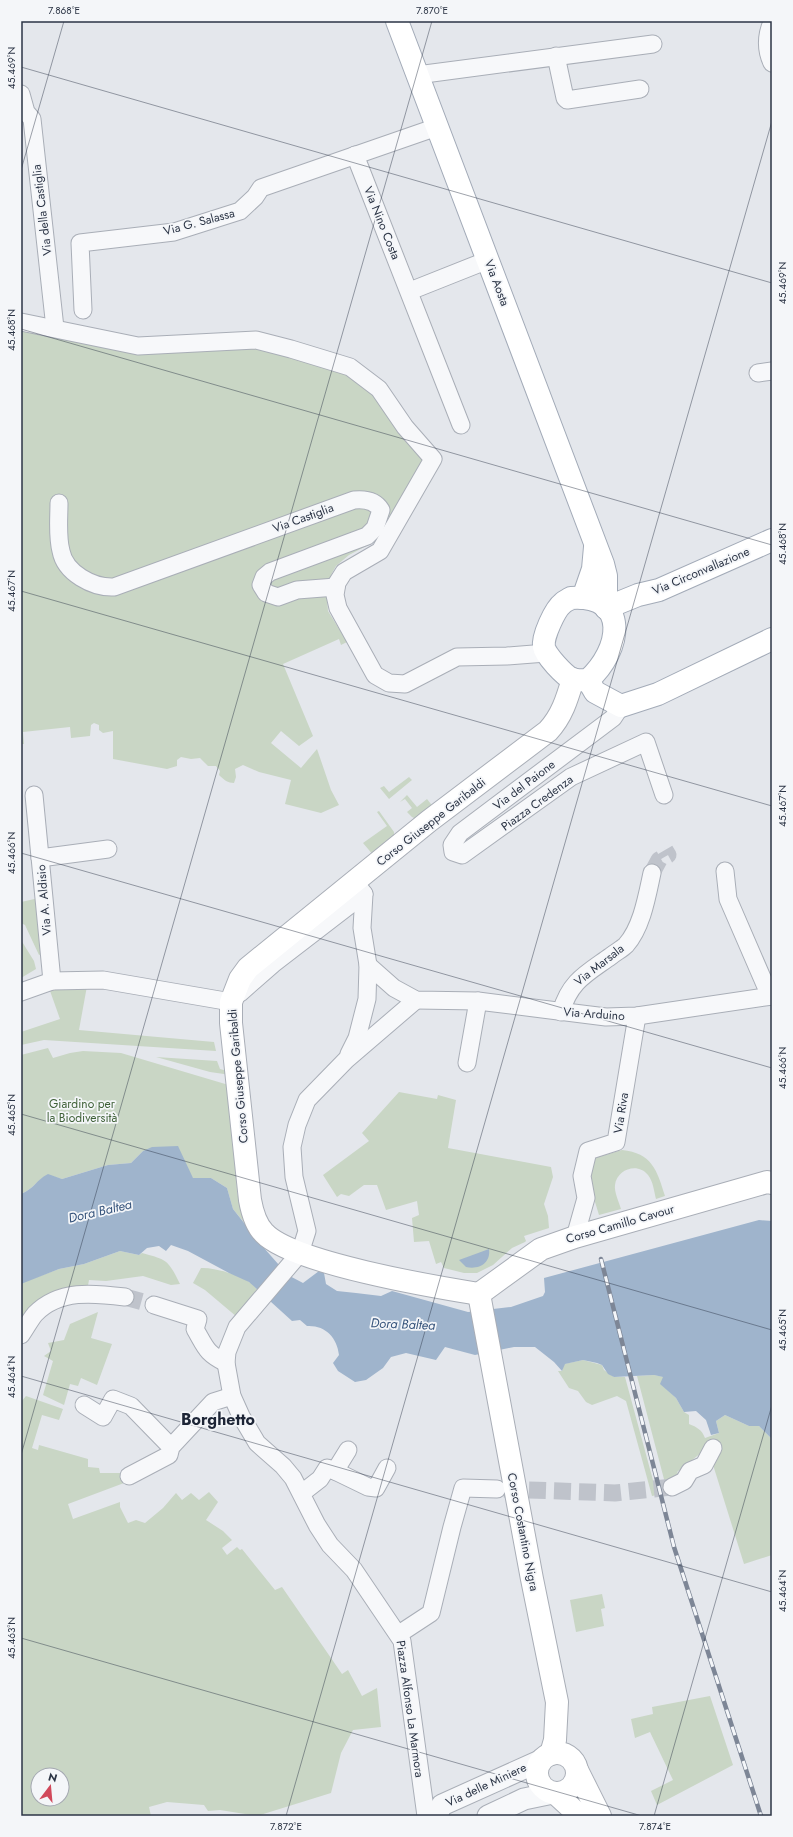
<svg xmlns="http://www.w3.org/2000/svg" width="793" height="1837" viewBox="0 0 793 1837" font-family="Jost,sans-serif">
<style>
.green{fill:#c9d6c5;fill-rule:evenodd}
.water{fill:#9fb4cc}
.lines{fill:none;stroke-linecap:round;stroke-linejoin:round}
.minor-tunnel{stroke:#bfc3cb;stroke-width:17;stroke-dasharray:17 8;stroke-linecap:butt}
.minor-casing{stroke:#a9aeb7;stroke-width:19}
.tertiary-casing{stroke:#a9aeb7;stroke-width:23}
.secondary-casing{stroke:#a9aeb7;stroke-width:24}
.primary-casing{stroke:#a3abb8;stroke-width:24}
.minor{stroke:#f7f8fa;stroke-width:17}
.tertiary{stroke:#f7f8fa;stroke-width:21}
.secondary{stroke:#fff;stroke-width:22}
.primary{stroke:#fff;stroke-width:22}
.rail-casing{stroke:#7d8696;stroke-width:4.5}
.rail{stroke:#f4f6f9;stroke-width:3;stroke-dasharray:9;stroke-linecap:butt}
.ticks{fill:none;stroke:#2b3445;stroke-width:1;stroke-opacity:0.45}
.labels{text-anchor:middle;dominant-baseline:central;stroke-width:3.5;stroke-linejoin:round;paint-order:stroke}
.street-label{font-size:12px;fill:#2b3445;stroke:#f4f6f9}
.park-label{font-size:12px;fill:#3f6138;stroke:#f4f6f9}
.water-label{font-size:13px;font-style:italic;fill:#34527a;stroke:#f4f6f9}
.district-label{font-size:16px;font-weight:bold;fill:#1d2536;stroke:#f4f6f9}
.neatline{fill:none;stroke:#2b3445;stroke-width:1.5}
.ticks-label{font-size:10px;text-anchor:middle;fill:#2b3445}
</style>
<rect width="100%" height="100%" fill="#e4e7ec"/>
<g class="green">
<path d="M21,324l118,25 116,-5 91,28 28,21 51,68 -53,82 -23,12 -13,11 -4,7 -6,15 2,23 19,31 -6,3 -2,-6 -56,25 30,72 -14,10 -18,-15 -10,12 30,25 16,-19 14,41 8,15 -18,8 -36,-9 6,-24 -32,-8 -16,-7 -8,4 1,8 -2,6c-6,0 -10,-3 -15,-8l1,-4 -4,-5h-8l-8,-8 -9,1 -10,-2 -4,3v6l-10,3 -54,-10v-28l-10,2 -4,-3v-5l-5,-2 -3,2 -1,11 -19,2 -1,-11 -47,5 1,12h-3z"/>
<path d="M409,777l3,3 -23,19 -9,-11 4,-2 5,6z"/>
<path d="M407,795l10,12 10,-8 7,9 -18,11 -4,-2 -5,-5 5,-4 -7,-9 -5,3z"/>
<path d="M379,811l15,21v5l-20,19 -11,-13 24,-17 -10,-14z"/>
<path d="M39,898l5,55 -5,2 -14,-30 -4,-2v-21z"/>
<path d="M21,940l13,21 2,8 -15,9z"/>
<path d="M87,986l-8,44 135,12 2,9 -172,-11 -23,5v-13l39,-13 -11,-31z"/>
<path d="M48,1048l5,10 17,-5 13,-2 38,2 111,33 5,106 4,18 6,11 -1,4 -13,-16 -6,-21 -16,-10h-18l-50,-27 -12,12 -23,2 -46,14 -14,-4c-13,6 -13,13 -27,19v-139z"/>
<path d="M156,1057l61,4 3,8 11,3v3l-21,-3z"/>
<path d="M399,1092l38,7 1,-4 18,5 -8,48 103,19 2,10 -9,27 4,12 1,12 -25,8 2,5 -1,1 -13,6 -19,17 -16,8h-13l-20,-5 -3,-6 -5,2 -7,-23 -15,1 -2,-24 7,-3 -2,-14 -31,9 -9,-25h-13l-15,11 -8,-2 -4,3 -14,-22 46,-34 -7,-8z"/>
<path d="M622,1150c30,3 35,20 43,46l-9,3c-2,-8 -3,-18 -8,-24 -10,-13 -31,-6 -33,10 -1,7 4,17 6,24l-22,6 -12,-39 5,-17z"/>
<path d="M120,1251l19,4 3,-2c26,7 26,7 38,31l-9,1 -28,-9 -37,5 -17,-1 -2,11h-13l-53,40v-48l38,-14 25,-5z"/>
<path d="M201,1268c13,-1 38,7 48,14 5,3 8,8 12,12l-24,23 -32,-27 -12,-7z"/>
<path d="M98,1312l-7,26 21,6 -15,41 -16,-7 -3,8 -8,-2 -6,21 -21,-10 10,-34 -9,-5 7,-5 -3,-8 16,-3 6,-16z"/>
<path d="M583,1360l19,5 2,5 10,7h11l32,118 -5,1 -26,-95 -9,-5 -25,9 -6,-3 -8,-11 -9,-3 -11,-17h4l2,-7z"/>
<path d="M654,1375l10,2 -3,7 15,14 8,14 5,3v9c8,3 13,6 16,14l14,-5 -3,-12 9,-6 24,11h10l13,13v116l-28,9 -30,-96 -3,-23 -34,27 3,4 -15,7 -28,-107z"/>
<path d="M26,1396l37,13 -4,11 -17,-5 -10,33 6,2 1,-5 49,14v8l11,1 1,5h26l-2,10 -56,21 5,15 47,-17v5l8,16 8,-3 9,3 18,-15 13,-15 6,7 9,-7 8,7 10,-8 9,10 -12,18 17,11 9,9 -10,8 5,7 10,-8 3,3 2,-1 33,41 7,-3 60,87 6,-4 14,26 15,-8 4,39 -28,3 -12,23 -10,40 -74,23 -37,-6 -12,1 -4,-6 -37,-3 -18,5 2,9h-130v-414zM38,1775h24v24h-24z"/>
<path d="M602,1594l3,14 -4,1 3,17 -28,6 -6,-32z"/>
<path d="M710,1696l23,69 -76,40 -6,-14 22,-11 -23,-48 -15,6 -4,-19 22,-5 -1,-7z"/>
</g>
<g class="water">
<path d="M178,1146l15,32h18l16,10 6,21 31,39 15,17 5,8 19,10 16,-12 5,2 2,11 11,7 19,2 25,3 11,-5 76,21 43,-5 32,-11 2,-4 -1,-14 215,-58 13,1v218l-13,-13h-10l-24,-11 -9,6 3,12 -8,2 -5,-15 -10,-9 -12,1 -8,-14 -16,-14 3,-7 -9,-2 -40,2 -6,-3 -6,-9 -5,-2 -14,-3 -18,4 -3,7 -8,-9 -19,-15h-21l-39,8 -30,-8 -9,13 -30,-7 -15,4 -8,11 -17,12 -11,2 -17,-11 -5,-8 6,-8c-2,-18 -14,-30 -32,-29l-7,-6 -8,1 -43,-39 -20,-9 -41,-22 -17,-6 -5,6 -7,-5 -12,2 -8,7 -19,-4 -36,13 -25,5 -38,15v-90c14,-6 14,-13 27,-20l14,5 46,-14 23,-2 12,-12 9,-4z"/>
<path d="M489,1249c2,14 -10,21 -23,18l-7,-7z"/>
</g>
<g class="lines">
<g class="minor-tunnel">
<path d="M652,873l7,-13 9,-5 -3,-5"/>
<path d="M125,1297l29,8"/>
<path d="M504,1489l111,4 57,-6"/>
</g>
<defs>
<g id="minor">
<path d="M772,22c-6,14 -6,28 0,41"/>
<path d="M556,56l9,42 2,2 73,-11"/>
<path d="M417,75l236,-31"/>
<path d="M21,94l5,18 6,7 23,209"/>
<path d="M355,155l106,270"/>
<path d="M410,291l78,-31"/>
<path d="M83,310l-3,-67 94,-11 66,-21 15,-14 6,-9 176,-61"/>
<path d="M21,322l117,24 118,-6 35,9 59,18 29,22 26,38 28,32 -53,92 -36,21 -7,11 -2,12 3,13 37,67 14,8 16,1 52,-27 50,-1 39,-3"/>
<path d="M758,373l14,-2"/>
<path d="M59,503c0,15 -2,33 2,48 4,22 32,37 53,36l240,-87c10,-1 21,0 27,10l-6,18 -8,8 -97,36 -6,5 -3,8 5,8 12,4 19,-7 39,-3"/>
<path d="M621,706l-8,12 -153,115 -8,12 1,7 9,3 109,-78 75,-35 18,53"/>
<path d="M34,795l18,186"/>
<path d="M40,858l68,-9"/>
<path d="M725,871l3,28 42,97"/>
<path d="M368,965l26,23 22,12 62,1 128,16 31,-1 135,-20"/>
<path d="M21,992l31,-11 51,-1 128,22"/>
<path d="M240,993l33,-29 91,-70"/>
<path d="M416,1000l-70,60 -39,40 -10,25 -5,22 2,30 13,54 -7,22 -63,74 -10,25 -1,11 6,33 9,20 16,27 26,23 10,12 24,47 13,20 24,25 48,71 24,175"/>
<path d="M561,1012c9,-31 25,-38 50,-56 5,-4 11,-7 15,-11 16,-18 21,-49 26,-72"/>
<path d="M349,1054l8,-16 10,-39 1,-34 -6,-37 2,-34 -9,-12"/>
<path d="M467,1063l11,-62"/>
<path d="M575,1237l11,-39 -4,-22 6,-25 28,-9 21,-126"/>
<path d="M154,1305l44,14 -3,10c11,19 11,24 31,34"/>
<path d="M21,1335c5,-7 9,-15 14,-21 24,-25 59,-21 90,-17"/>
<path d="M84,1405l19,12 10,-18 18,7 40,41"/>
<path d="M335,1471l33,16 8,1 11,-20"/>
<path d="M129,1476l40,-21 2,-8 42,-45 19,-6"/>
<path d="M672,1487l12,-6 6,-10 14,-6 9,-17"/>
<path d="M302,1493l18,-14 7,-11 8,3 13,-21"/>
<path d="M399,1634l32,-21 21,-86 11,-39 34,1"/>
</g>
<g id="tertiary">
<path d="M436,1816l6,-11 100,-45"/>
<path d="M488,1816l36,-17 29,-6"/>
</g>
<g id="secondary">
<path d="M479,1294c-44,-7 -187,-31 -215,-61 -8,-8 -12,-22 -14,-33l-19,-177v-21l9,-23 8,-11 181,-147 119,-90c14,-15 19,-32 25,-52"/>
<path d="M479,1294l53,285 25,123 -2,38 -4,14"/>
<path d="M479,1294l62,-45 34,-12 192,-55 5,1"/>
<circle cx="557" cy="1773" r="20"/>
<path d="M577,1770l23,46"/>
<path d="M555,1793l25,23"/>
</g>
<g id="primary">
<path d="M397,21l206,543 3,12v32"/>
<path d="M571,598c60,-4 50,53 17,82 -5,0 -12,1 -16,-1 -7,-3 -27,-24 -28,-32 -2,-10 11,-38 19,-44 2,-2 5,-3 8,-5z"/>
<path d="M583,598l10,-29 2,-22"/>
<path d="M606,608l32,-13 21,-5 113,-50"/>
<path d="M588,680l7,12 26,14 37,-12 114,-55"/>
</g>
</defs>
<use href="#minor" class="minor-casing"/>
<use href="#tertiary" class="tertiary-casing"/>
<use href="#secondary" class="secondary-casing"/>
<use href="#primary" class="primary-casing"/>
<use href="#minor" class="minor"/>
<use href="#tertiary" class="tertiary"/>
<use href="#secondary" class="secondary"/>
<use href="#primary" class="primary"/>
<defs>
<path id="rail" d="M601,1259l73,288 87,269"/>
</defs>
<use href="#rail" class="rail-casing"/>
<use href="#rail" class="rail"/>
</g>
<path class="ticks" d="M21,67l751,216M21,170l43,-149M21,329l751,216M21,591l751,215M21,853l751,215M21,1114l751,216M21,1376l751,216M21,1455l411,-1434M21,1638l621,178M286,1816l486,-1695M654,1816l118,-411"/>
<g class="labels">
<g class="street-label">
<text transform="translate(42 210) rotate(-97)">Via della Castiglia</text>
<text transform="translate(199 222) rotate(-15)">Via G. Salassa</text>
<text transform="translate(382 223) rotate(68)">Via Nino Costa</text>
<text transform="translate(497 283) rotate(69)">Via Aosta</text>
<text transform="translate(303 518) rotate(-20)">Via Castiglia</text>
<text transform="translate(701 571) rotate(-23)">Via Circonvallazione</text>
<text transform="translate(524 785) rotate(-37)">Via del Paione</text>
<text transform="translate(537 803) rotate(-36)">Piazza Credenza</text>
<text transform="translate(431 822) rotate(-38)">Corso Giuseppe Garibaldi</text>
<text transform="translate(44 900) rotate(-95)">Via A. Aldisio</text>
<text transform="translate(599 965) rotate(-38)">Via Marsala</text>
<text transform="translate(594 1014) rotate(4)">Via Arduino</text>
<text transform="translate(238 1076) rotate(-95)">Corso Giuseppe Garibaldi</text>
<text transform="translate(621 1113) rotate(-81)">Via Riva</text>
<text transform="translate(620 1224) rotate(-16)">Corso Camillo Cavour</text>
<text transform="translate(523 1532) rotate(79)">Corso Costantino Nigra</text>
<text transform="translate(410 1709) rotate(82)">Piazza Alfonso La Marmora</text>
<text transform="translate(486 1785) rotate(-25)">Via delle Miniere</text>
</g>
<g class="park-label">
<text x="82" y="1104">Giardino per<tspan x="82" dy="14">la Biodiversità</tspan></text>
</g>
<g class="water-label">
<text transform="translate(100 1211) rotate(-13)">Dora Baltea</text>
<text transform="translate(403 1324) rotate(2)">Dora Baltea</text>
</g>
<g class="district-label">
<text x="218" y="1419">Borghetto</text>
</g>
</g>
<rect width="793" height="1837" fill="none" stroke="#f4f6f9" stroke-width="44"/>
<g transform="translate(50 1787) rotate(16)"><circle r="19" fill="#f4f6f9" stroke="#a4a8b1"/>
<path d="M0-3L7 15L0 10L-7 15Z" fill="#d1495b"/>
<text y="-6" font-size="11" font-weight="bold" text-anchor="middle" fill="#2b3445">N</text>
</g>
<rect x="22" y="22" width="749" height="1793" class="neatline"/>
<g class="ticks-label">
<text x="64" y="14">7.868°E</text>
<text x="432" y="14">7.870°E</text>
<text transform="translate(11 68) rotate(-90)" y="4">45.469°N</text>
<text transform="translate(782 283) rotate(-90)" y="4">45.469°N</text>
<text transform="translate(11 330) rotate(-90)" y="4">45.468°N</text>
<text transform="translate(782 544) rotate(-90)" y="4">45.468°N</text>
<text transform="translate(11 591) rotate(-90)" y="4">45.467°N</text>
<text transform="translate(782 806) rotate(-90)" y="4">45.467°N</text>
<text transform="translate(11 853) rotate(-90)" y="4">45.466°N</text>
<text transform="translate(782 1068) rotate(-90)" y="4">45.466°N</text>
<text transform="translate(11 1115) rotate(-90)" y="4">45.465°N</text>
<text transform="translate(782 1330) rotate(-90)" y="4">45.465°N</text>
<text transform="translate(11 1377) rotate(-90)" y="4">45.464°N</text>
<text transform="translate(782 1591) rotate(-90)" y="4">45.464°N</text>
<text transform="translate(11 1638) rotate(-90)" y="4">45.463°N</text>
<text x="286" y="1830">7.872°E</text>
<text x="655" y="1830">7.874°E</text>
</g>
</svg>
